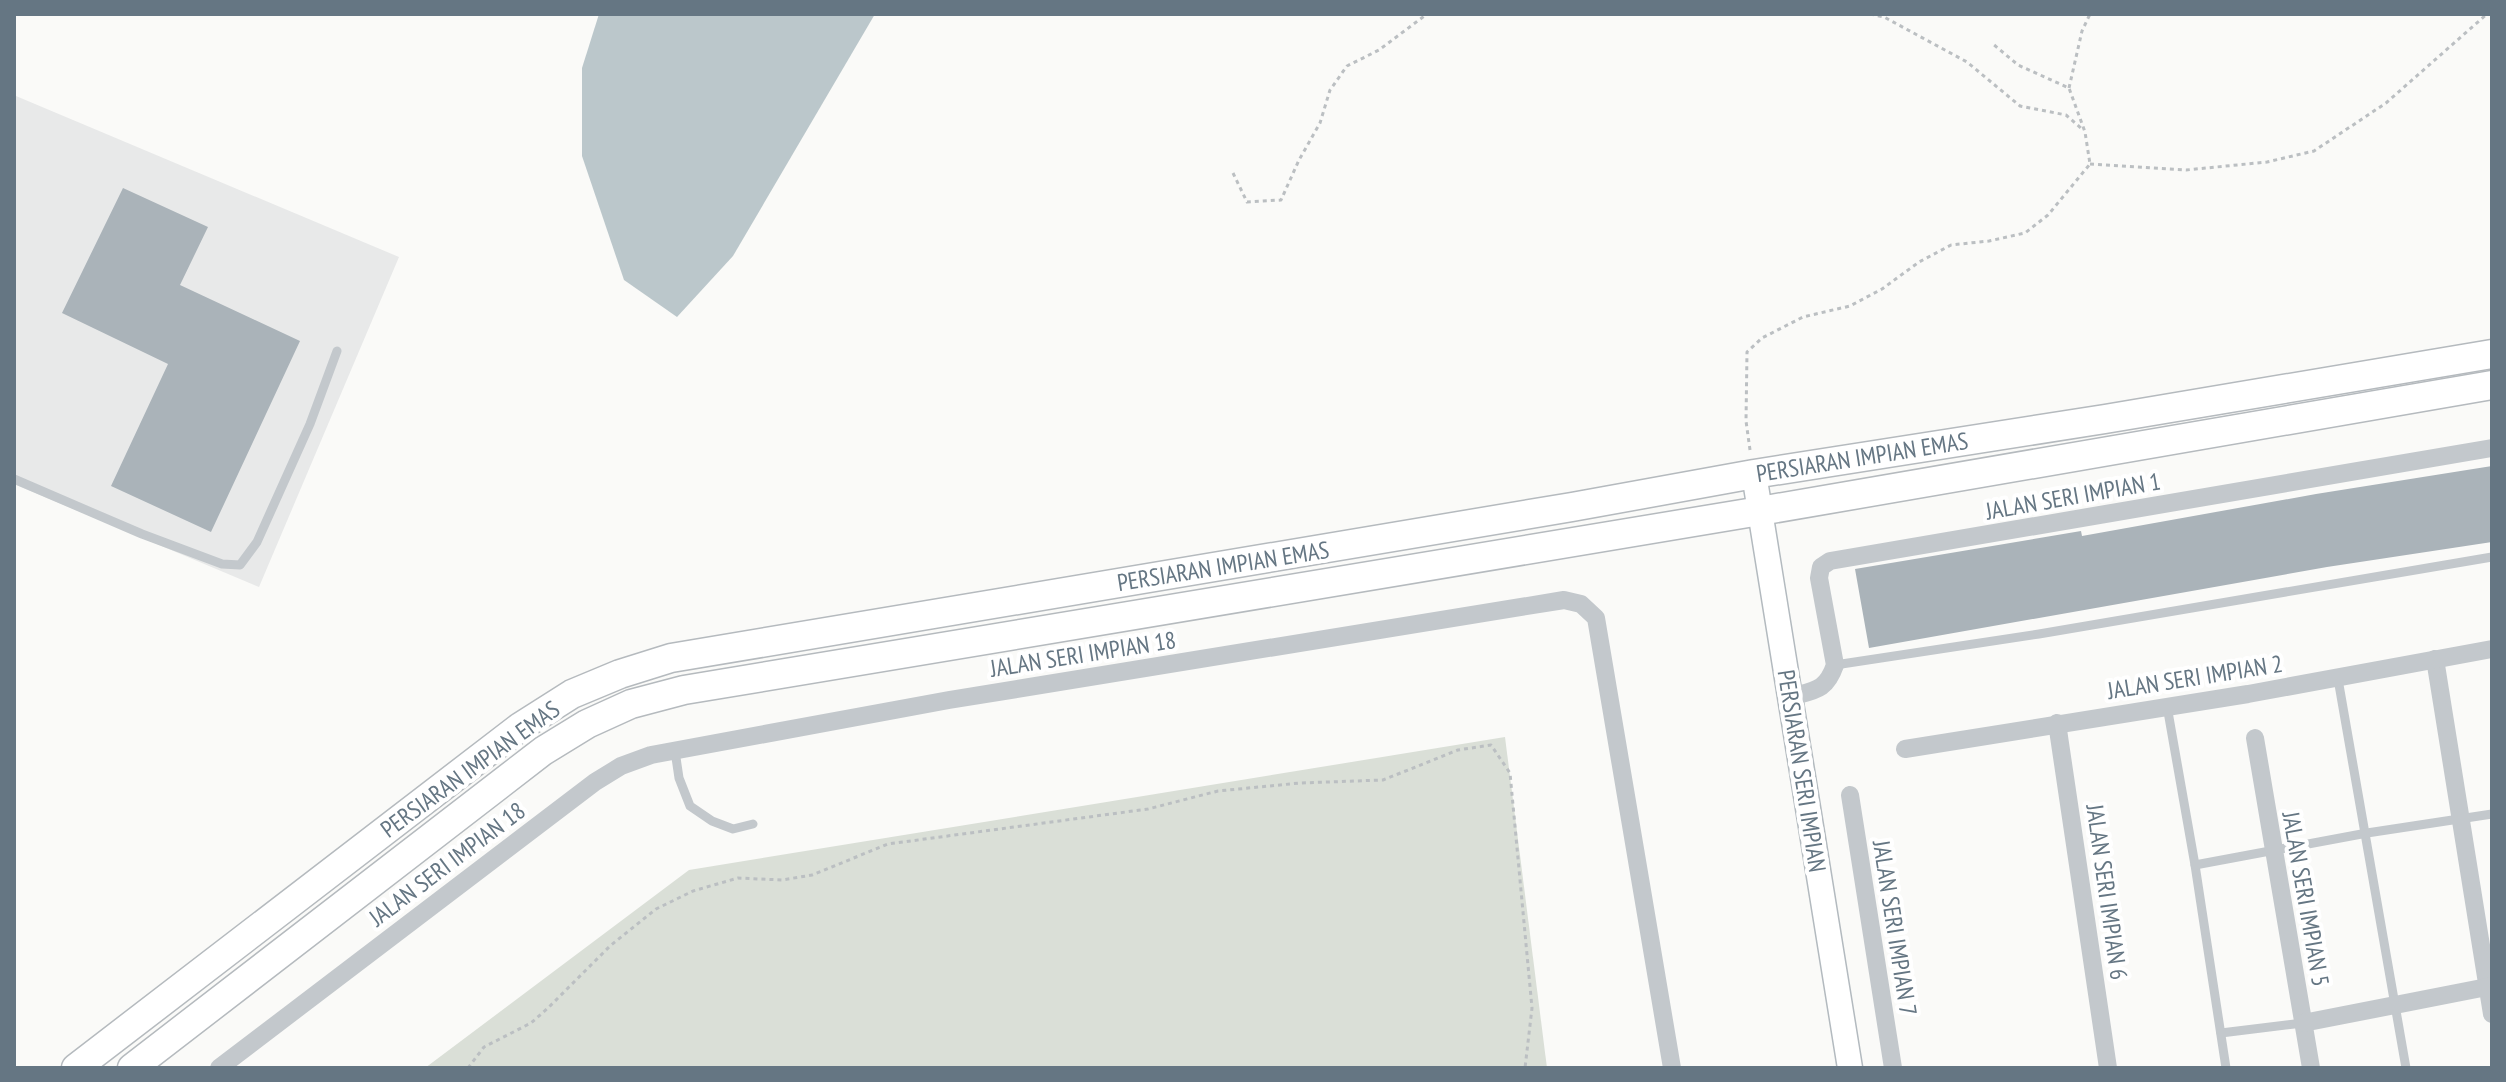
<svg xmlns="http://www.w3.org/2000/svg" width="2506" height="1082" viewBox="0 0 2506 1082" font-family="'PT Sans Narrow',sans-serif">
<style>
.built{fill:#e8e9e9}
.grass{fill:#dadfd7}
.water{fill:#bbc7cb}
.building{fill:#aab3b9}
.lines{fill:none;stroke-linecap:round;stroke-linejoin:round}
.secondary-casing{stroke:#b3babf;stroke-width:27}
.primary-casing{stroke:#b5babe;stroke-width:31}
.path{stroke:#bbbfc2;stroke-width:3;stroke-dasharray:4 4;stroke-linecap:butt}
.lane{stroke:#c3c8cc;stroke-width:9}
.street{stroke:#c3c8cc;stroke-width:18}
.secondary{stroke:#fff;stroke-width:24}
.primary{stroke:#fff;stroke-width:28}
.labels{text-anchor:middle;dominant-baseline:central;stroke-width:8;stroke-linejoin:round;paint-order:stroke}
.street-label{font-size:24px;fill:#657683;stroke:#fff}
</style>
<rect width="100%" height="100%" fill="#fafaf8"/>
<path class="built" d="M16,96l383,161 -140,330 -245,-103v-384z"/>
<path class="grass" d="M1505,737l42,331h-1122l264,-198z"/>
<path class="water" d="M599,14h276l-142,242 -56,61 -53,-37 -42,-124v-88z"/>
<g class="building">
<path d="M123,188l85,39 -28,58 120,56 -89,191 -100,-46 57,-122 -106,-51z"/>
<path d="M2492,466v76l-165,25 -458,81 -14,-79 226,-38 1,5 234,-42z"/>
</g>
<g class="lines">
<defs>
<path id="secondary" d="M1754,474l96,594"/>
<g id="primary">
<path d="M76,1068l444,-341 52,-33 48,-20 51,-16 901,-151 182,-33 351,-55 387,-65"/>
<path d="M132,1068l411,-317 44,-27 44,-20 53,-14 1076,-179 732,-126"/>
</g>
</defs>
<use href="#secondary" class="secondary-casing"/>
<use href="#primary" class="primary-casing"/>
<g class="path">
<path d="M1870,14l14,3 83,45 53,44 46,9 16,14"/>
<path d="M2069,88l13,-57 8,-17"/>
<path d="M2090,164l96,6 81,-8 47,-11 72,-48 101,-89"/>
<path d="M1233,173l14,29 34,-2 18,-40 21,-37 10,-33 17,-24 32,-16 48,-36"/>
<path d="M1750,450l-4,-29 1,-69 15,-14 41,-21 47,-11 32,-17 37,-27 32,-17 38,-4 36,-8 23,-18 42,-51 -5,-32 -16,-44 -51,-23 -25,-21"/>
<path d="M468,1068l16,-21 47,-24 17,-15 62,-62 46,-37 37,-18 45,-13 44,2 30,-5 76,-31 260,-35 70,-18 82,-8 83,-3 75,-30 33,-5 19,28 22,235 -7,60"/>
</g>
<g class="lane">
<path d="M14,479l128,55 80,30 18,1 17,-23 53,-118 27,-73"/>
<path d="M1835,665l204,-31 453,-77"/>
<path d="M2338,679l68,389"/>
<path d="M2167,706l28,159 31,203"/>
<path d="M675,751l4,27 11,28 22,15 21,8 20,-5"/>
<path d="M2195,865l172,-32 125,-19"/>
<path d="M2221,1033l82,-10"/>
</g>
<g class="street">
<path d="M2435,659l57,355"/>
<path d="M1790,697c25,-7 36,-6 45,-32l-16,-87 2,-11 9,-6 662,-113"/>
<path d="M2057,723l51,345"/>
<path d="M2255,738l56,330"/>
<path d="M1905,749l343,-55 244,-45"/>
<path d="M1850,795l43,273"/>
<path d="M2303,1023l189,-37"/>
<path d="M219,1068l376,-286 26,-16 30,-11 298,-55 615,-100 17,4 15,14 76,450"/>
</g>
<use href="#secondary" class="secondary"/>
<use href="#primary" class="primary"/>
</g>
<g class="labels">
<g class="street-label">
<text transform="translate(1862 457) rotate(-9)">PERSIARAN IMPIAN EMAS</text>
<text transform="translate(2073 496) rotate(-10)">JALAN SERI IMPIAN 1</text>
<text transform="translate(1223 566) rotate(-9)">PERSIARAN IMPIAN EMAS</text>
<text transform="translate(1083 654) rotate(-9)">JALAN SERI IMPIAN 18</text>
<text transform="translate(2195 677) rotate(-9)">JALAN SERI IMPIAN 2</text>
<text transform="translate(470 769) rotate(-36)">PERSIARAN IMPIAN EMAS</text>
<text transform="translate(1802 771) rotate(81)">PERSIARAN SERI IMPIAN</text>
<text transform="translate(447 864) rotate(-37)">JALAN SERI IMPIAN 18</text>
<text transform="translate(2107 892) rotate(82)">JALAN SERI IMPIAN 6</text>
<text transform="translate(2306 899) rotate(80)">JALAN SERI IMPIAN 5</text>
<text transform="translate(1895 928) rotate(81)">JALAN SERI IMPIAN 7</text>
</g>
</g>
<rect width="2506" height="1082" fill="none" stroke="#657683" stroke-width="32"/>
</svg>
